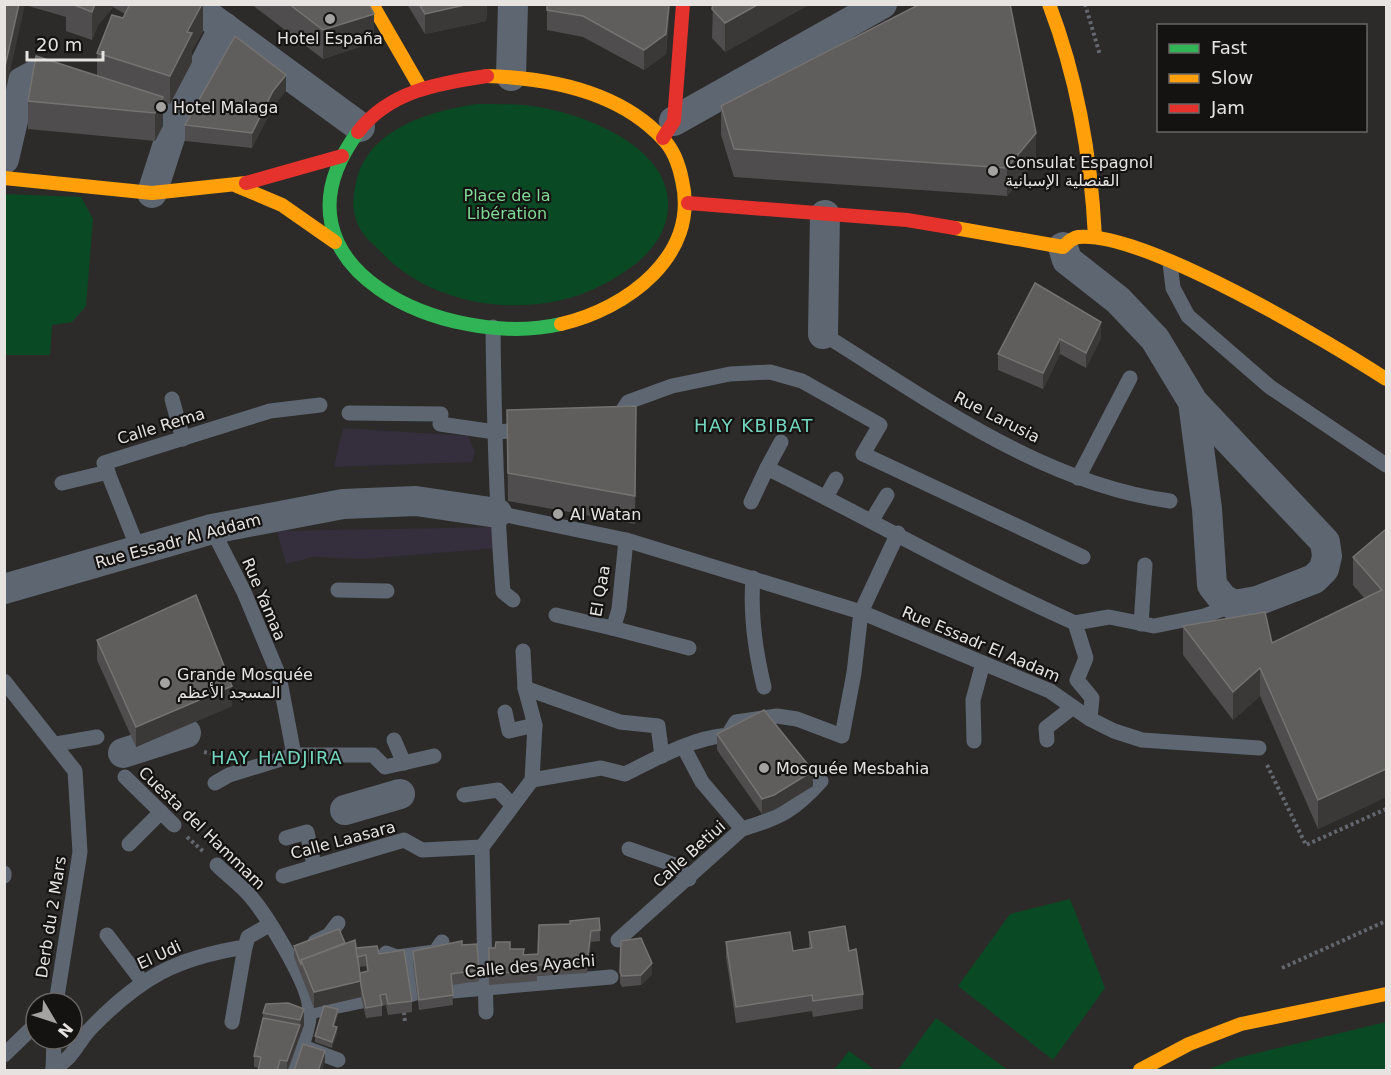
<svg xmlns="http://www.w3.org/2000/svg" width="1391" height="1075" viewBox="0 0 1391 1075" font-family="'DejaVu Sans','Noto Sans Arabic',sans-serif">
<style>
.commercial{fill:#352e3c}
.green{fill:#094a24}
.lines{fill:none;stroke-linecap:round;stroke-linejoin:round}
.path{stroke:#63676f;stroke-width:4;stroke-dasharray:3 3;stroke-linecap:butt}
.lane{stroke:#5e6672;stroke-width:15}
.street{stroke:#5e6672;stroke-width:30}
.fast{stroke:#30b455;stroke-width:14}
.slow{stroke:#ff9f0a;stroke-width:14}
.jam{stroke:#e5322d;stroke-width:14}
.wall{fill:#4f4d4d;fill-rule:evenodd}
.shaded-wall{fill:#3b3938}
.building{fill:#605d5d;stroke:#757272;stroke-width:1.5}
.poi-dot{fill:#a5a3a1;stroke:#151312;stroke-width:2}
.labels{text-anchor:middle;dominant-baseline:central;stroke-width:4.5;stroke-linejoin:round;paint-order:stroke}
.poi-label{font-size:16px;fill:#e6e3e1;stroke:#151312;text-anchor:start}
.park-label{font-size:16px;fill:#7fdb96;stroke:#151312}
.street-label{font-size:16px;fill:#e6e3e1;stroke:#151312}
.neighbourhood-label{font-size:18px;letter-spacing:1.5px;fill:#73d7c0;stroke:#151312}
</style>
<rect width="100%" height="100%" fill="#2d2b29"/>
<g class="commercial">
<path d="M343,428l125,8 7,16 -3,10 -138,5z"/>
<path d="M500,527l-1,21 -136,11 -50,-2 -27,7 -9,-33z"/>
</g>
<g class="green">
<path d="M477,104c15,0 31,0 46,1 57,5 168,46 141,122 -10,27 -37,45 -62,58 -68,36 -169,24 -222,-34 -8,-8 -16,-14 -21,-24 -7,-15 -7,-28 -3,-44 11,-54 74,-72 121,-79z"/>
<path d="M5,194l76,3 12,22 -7,87 -14,16 -20,3 -2,30h-45z"/>
<path d="M1070,899l35,89 -52,72 -95,-74 52,-72z"/>
<path d="M936,1018l72,52h-110z"/>
<path d="M1386,1022v47l-5,1h-174l30,-12z"/>
<path d="M849,1051l26,19h-41z"/>
</g>
<g class="lines">
<g class="path">
<path d="M1085,4l15,51"/>
<path d="M204,752l13,3 2,3"/>
<path d="M1267,765l39,80 80,-36"/>
<path d="M187,837l17,15"/>
<path d="M1282,968l104,-47"/>
<path d="M404,1012l1,10"/>
</g>
<g class="lane">
<path d="M1170,263l3,25 15,28 82,71 116,78"/>
<path d="M493,327c1,89 3,177 10,265l10,8"/>
<path d="M823,334c108,67 218,149 347,167"/>
<path d="M172,399l11,40"/>
<path d="M349,413l92,1 -1,10 55,8 32,-2"/>
<path d="M615,422l13,-20 44,-16 58,-12 40,-2 32,9 78,44 -17,29 220,103"/>
<path d="M767,468l14,-26"/>
<path d="M1078,478l52,-100"/>
<path d="M62,483l46,-11"/>
<path d="M826,497l10,-18"/>
<path d="M751,502l16,-34c103,51 203,108 308,155"/>
<path d="M497,513l129,27 235,72 189,79 40,28 24,12 28,9 117,8"/>
<path d="M872,520l15,-25"/>
<path d="M212,529l32,63 35,84 15,79"/>
<path d="M139,551l-35,-88 166,-52 50,-6"/>
<path d="M753,578c-3,37 2,72 11,109"/>
<path d="M338,590l49,1"/>
<path d="M556,615l56,13 2,-2 5,-17 7,-69"/>
<path d="M1141,624l4,-59"/>
<path d="M612,628l77,20"/>
<path d="M4,681l71,90 5,81 -24,151"/>
<path d="M525,688l95,34 38,4 4,30"/>
<path d="M505,712l4,19 26,-6"/>
<path d="M1090,719l2,-21 -15,-18 9,-22 -11,-35 34,-6 45,9 50,-10 30,-11"/>
<path d="M394,740l10,23"/>
<path d="M1047,740l-1,-12 27,-21"/>
<path d="M974,741l-1,-41 10,-37"/>
<path d="M56,744l41,-7"/>
<path d="M684,748l18,34 40,47"/>
<path d="M125,777l49,48"/>
<path d="M532,780l69,-12 24,6c32,-16 67,-36 103,-39l8,-13 41,-6 20,3 45,17 12,-63 7,-61 37,-79"/>
<path d="M215,783l14,-8 65,-20h79l12,12 49,-11"/>
<path d="M464,795l34,-5 14,15"/>
<path d="M286,838l21,-6 7,33"/>
<path d="M129,844l32,-32"/>
<path d="M629,849l46,16 14,14"/>
<path d="M217,865c11,11 25,21 34,32 17,20 54,82 58,106 3,21 -9,49 -17,67"/>
<path d="M4,873v3"/>
<path d="M283,876l121,-36 18,10 60,-3"/>
<path d="M107,935l35,46"/>
<path d="M618,940l124,-111c38,-11 53,-19 79,-48"/>
<path d="M315,942l14,-7 9,-12"/>
<path d="M386,953l11,4 38,-5 7,-10"/>
<path d="M408,956l5,38"/>
<path d="M452,991l159,-14"/>
<path d="M309,1012l53,-11"/>
<path d="M486,1012l-4,-165 50,-67 3,-55 -10,-37 -2,-37"/>
<path d="M232,1022l13,-75"/>
<path d="M306,1048l32,12"/>
<path d="M4,1055l32,-31"/>
<path d="M53,1069c24,-14 22,-25 40,-43 48,-49 83,-68 152,-79l3,-10 21,-12"/>
<path d="M53,1070l1,-31"/>
</g>
<g class="street">
<path d="M192,4l168,123"/>
<path d="M511,76l2,-72"/>
<path d="M125,105l50,17"/>
<path d="M674,121l208,-117"/>
<path d="M4,159l18,-77 13,-7 36,12"/>
<path d="M152,193l23,-71 49,-95"/>
<path d="M1063,247l4,13 51,40 37,39 38,63 14,107 5,76 11,14 11,6 23,-4 57,-22 10,-10 3,-13 -2,-14 -132,-140"/>
<path d="M823,334l2,-119"/>
<path d="M4,589l208,-60 131,-25 73,-3 81,12"/>
<path d="M123,753l63,-20"/>
<path d="M345,810l55,-16"/>
</g>
<path class="fast" d="M358,132c-101,137 91,218 203,192"/>
<g class="slow">
<path d="M372,4l49,85"/>
<path d="M1049,4c29,76 42,152 46,233"/>
<path d="M487,76c62,2 132,15 176,63 11,11 16,26 19,41 18,76 -56,129 -121,144"/>
<path d="M4,178l148,15 94,-10"/>
<path d="M237,186l45,19 53,37"/>
<path d="M955,228l108,19c4,-4 9,-9 15,-10 64,-7 251,105 308,142"/>
<path d="M1140,1070l49,-26 52,-20 145,-30"/>
</g>
<g class="jam">
<path d="M358,132c31,-41 81,-49 129,-56"/>
<path d="M663,138l11,-17 9,-117"/>
<path d="M246,183l96,-27"/>
<path d="M688,203l219,17 48,8"/>
</g>
</g>
<g class="wall">
<path d="M4,4h199v27l-11,19v12l-22,42 -7,-2v24l-8,15 -127,-12v-28l69,-25v-23l28,-39 -12,-7 -15,18 -6,15 -26,-9v-14l-41,-12z"/>
<path d="M251,4h118l5,38 -51,17z"/>
<path d="M407,4h80l-1,17 -61,13z"/>
<path d="M547,4h123l-4,50 -22,16 -61,-33 -36,-7z"/>
<path d="M713,4h97l-85,48 -13,-14z"/>
<path d="M286,90l-13,17 -21,41 -67,-7v-16z"/>
<path d="M721,106l315,56 -29,34 -273,-19 -13,-42z"/>
<path d="M1035,283l66,55 -15,30 -26,-14 -17,35 -45,-19v-16z"/>
<path d="M636,406l-1,118 -127,-23 -1,-91z"/>
<path d="M1386,529v268l-68,32 -58,-133 -27,24 -50,-65v-29l89,17 93,-44 -12,-14v-28z"/>
<path d="M97,640l135,66 -96,41 -39,-87z"/>
<path d="M717,734l96,52 -39,24 -12,4 -45,-64z"/>
<path d="M539,925l61,5v11l-9,1 -4,31 -50,3v5l-48,4v-37l21,1 14,6 14,-1z"/>
<path d="M809,932l40,19 14,43v15l-50,8 -1,-6 -76,12 -10,-66v-15l67,9 16,-3z"/>
<path d="M345,943l11,5 23,6 33,47v11l-24,3 -2,-10 -4,1v10l-16,2 -5,-21 -47,11 -20,-51v-11zM366,966l1,5 -7,2 -1,-6z"/>
<path d="M462,945l17,25v11l-27,4 1,20 -34,5 -6,-48v-11z"/>
<path d="M620,972l32,2 -11,11 -19,2 -2,-4z"/>
<path d="M288,1003l16,22 -16,46h-30l1,-3 -5,-1v-11l9,-38v-5z"/>
<path d="M338,1015l-4,11 3,7 -5,15 -17,-6v-6z"/>
</g>
<g class="shaded-wall">
<path d="M19,4h6l-21,95v-28z"/>
<path d="M95,4h18v3l-15,18 -6,15v-28z"/>
<path d="M202,4h1v27l-11,19v12l-22,42v-28l17,-44z"/>
<path d="M469,4h18l-1,17 -61,13v-20z"/>
<path d="M669,4h1l-4,50 -22,16v-20z"/>
<path d="M759,4h51l-85,48v-29z"/>
<path d="M374,14v28l-51,17v-29z"/>
<path d="M286,75v15l-13,17 -21,41v-15l21,-42z"/>
<path d="M163,97v29l-8,15v-28z"/>
<path d="M1036,133v29l-29,34v-28z"/>
<path d="M1101,322v16l-15,30v-15z"/>
<path d="M1060,339v15l-17,35v-16z"/>
<path d="M1260,668v28l-27,24v-28z"/>
<path d="M232,686v20l-96,41v-20z"/>
<path d="M1386,769v28l-68,32v-29z"/>
<path d="M813,771v15l-39,24 -12,4v-15z"/>
<path d="M591,931v11l-4,31v-10z"/>
<path d="M652,963v11l-11,11v-10z"/>
<path d="M361,981v16l-47,11v-16z"/>
<path d="M304,1009v16l-17,46v-10l13,-36v-5z"/>
<path d="M338,1009v6l-5,16v-5z"/>
<path d="M337,1027v6l-5,15v-6z"/>
<path d="M325,1051v11l-3,9h-4z"/>
</g>
<g class="building">
<path d="M4,4h15l-15,67z"/>
<path d="M72,4h23l-3,8z"/>
<path d="M130,4h72l-15,28 5,1 -22,43 -73,-23 15,-38 11,3z"/>
<path d="M289,4h80l5,10 -51,16z"/>
<path d="M419,4h50l-44,10z"/>
<path d="M547,4h122l-3,30 -22,16 -61,-34 -36,-6z"/>
<path d="M713,4h46l-34,19 -13,-14z"/>
<path d="M920,4h90l26,129 -29,35 -273,-19 -13,-43z"/>
<path d="M235,36l51,39 -13,16 -21,42 -67,-8z"/>
<path d="M36,56l127,41 -8,16 -127,-12z"/>
<path d="M1035,283l66,39 -15,31 -26,-14 -17,34 -45,-19z"/>
<path d="M636,406l-1,90 -127,-23 -1,-63z"/>
<path d="M1386,529v240l-68,31 -58,-132 -27,24 -50,-66 82,-14 7,31 110,-53 -29,-33z"/>
<path d="M196,595l36,91 -96,41 -39,-87z"/>
<path d="M764,710l49,61 -39,24 -12,4 -45,-65z"/>
<path d="M599,918l1,12 -9,1 -4,32 -50,2v5l-48,4v-26h6l1,-6h14v7h14l-1,6 15,-1 1,-29 31,-1v-3z"/>
<path d="M845,926l4,25 7,-2 7,45 -50,7 -1,-6 -76,12 -10,-65 64,-10 3,19 19,-3 -3,-16z"/>
<path d="M339,929l6,14 -44,17v5l-7,-19z"/>
<path d="M641,938l11,25 -11,12 -19,1 -2,-4 1,-31z"/>
<path d="M355,940l6,41 -47,11 -13,-32z"/>
<path d="M462,941v4l15,-1 2,26 -28,4 2,21 -34,5 -6,-49z"/>
<path d="M377,946l2,8 25,-4 8,51 -24,3 -2,-10 -6,1 2,10 -16,3 -5,-22 -1,-13 8,-2 -2,-16 -9,2 -1,-9z"/>
<path d="M288,1003l16,6 -4,11 -37,-7 3,-9z"/>
<path d="M324,1006l14,3 -5,17 4,1 -5,15 -17,-6z"/>
<path d="M263,1018l37,7 -13,36 -7,-1 -3,11h-19l3,-14 -7,-1z"/>
<path d="M303,1044l22,7 -7,20h-24z"/>
</g>
<g class="poi-dot">
<circle cx="330" cy="19" r="6"/>
<circle cx="161" cy="107" r="6"/>
<circle cx="993" cy="171" r="6"/>
<circle cx="558" cy="514" r="6"/>
<circle cx="165" cy="683" r="6"/>
<circle cx="764" cy="768" r="6"/>
</g>
<g class="labels">
<g class="poi-label">
<text x="330" y="38" text-anchor="middle">Hotel España</text>
<text x="173" y="107">Hotel Malaga</text>
<text x="1005" y="162">Consulat Espagnol<tspan x="1005" dy="18">القنصلية الإسبانية</tspan></text>
<text x="570" y="514">Al Watan</text>
<text x="177" y="674">Grande Mosquée<tspan x="177" dy="18">المسجد الأعظم</tspan></text>
<text x="776" y="768">Mosquée Mesbahia</text>
</g>
<g class="park-label">
<text x="507" y="195">Place de la<tspan x="507" dy="18">Libération</tspan></text>
</g>
<g class="street-label">
<text transform="translate(997 417) rotate(27)">Rue Larusia</text>
<text transform="translate(161 426) rotate(-17)">Calle Rema</text>
<text transform="translate(178 541) rotate(-15)">Rue Essadr Al Addam</text>
<text transform="translate(600 591) rotate(-80)">El Qaa</text>
<text transform="translate(264 599) rotate(67)">Rue Yamaa</text>
<text transform="translate(981 644) rotate(23)">Rue Essadr El Aadam</text>
<text transform="translate(202 828) rotate(44)">Cuesta del Hammam</text>
<text transform="translate(343 840) rotate(-15)">Calle Laasara</text>
<text transform="translate(689 854) rotate(-42)">Calle Betiui</text>
<text transform="translate(51 917) rotate(-81)">Derb du 2 Mars</text>
<text transform="translate(159 955) rotate(-25)">El Udi</text>
<text transform="translate(530 966) rotate(-5)">Calle des Ayachi</text>
</g>
<g class="neighbourhood-label">
<text x="754" y="425">HAY KBIBAT</text>
<text x="277" y="757">HAY HADJIRA</text>
</g>
</g>
<rect width="1391" height="1075" fill="none" stroke="#e6e3e1" stroke-width="12"/>
<rect x="1157" y="24" width="210" height="108" fill="#151312" stroke="#696665" stroke-width="1.5"/>
<rect x="1169" y="44" width="30" height="9" fill="#30b455" stroke="#696665" stroke-width="1.5"/>
<text x="1211" y="54" font-size="18" fill="#e6e3e1">Fast</text>
<rect x="1169" y="74" width="30" height="9" fill="#ff9f0a" stroke="#696665" stroke-width="1.5"/>
<text x="1211" y="84" font-size="18" fill="#e6e3e1">Slow</text>
<rect x="1169" y="104" width="30" height="9" fill="#e5322d" stroke="#696665" stroke-width="1.5"/>
<text x="1211" y="114" font-size="18" fill="#e6e3e1">Jam</text>
<g transform="translate(54 1021) rotate(129)"><circle r="28" fill="#151312" stroke="#696665" stroke-width="1.5"/>
<path d="M0-4.5L10 22L0 15L-10 22Z" fill="#a5a3a1"/>
<text y="-9" font-size="16" font-weight="bold" text-anchor="middle" fill="#e6e3e1">N</text>
</g>
<path d="M27 51v9h76v-9" fill="none" stroke="#e6e3e1" stroke-width="3"/>
<text x="36" y="51" font-size="18" fill="#e6e3e1" stroke="#151312" stroke-width="4.5" paint-order="stroke">20 m</text>
</svg>
